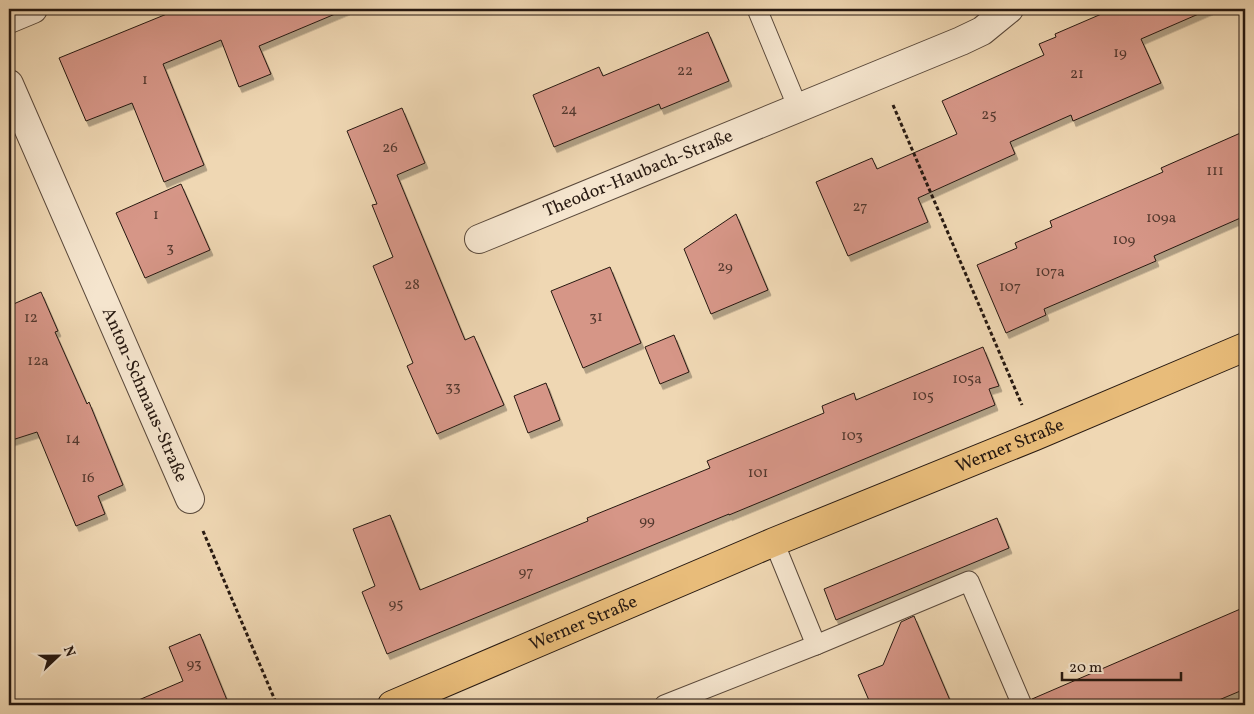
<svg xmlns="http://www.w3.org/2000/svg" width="1254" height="714" viewBox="0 0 1254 714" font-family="Vollkorn,serif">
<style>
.building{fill:#d69687;stroke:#271911;filter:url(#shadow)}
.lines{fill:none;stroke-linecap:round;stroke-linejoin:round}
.service-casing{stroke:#59483a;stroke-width:21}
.minor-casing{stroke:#59483a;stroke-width:30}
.primary-casing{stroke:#271911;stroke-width:30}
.path{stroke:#271911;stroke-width:3;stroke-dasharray:4 2.5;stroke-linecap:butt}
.service{stroke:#f5e5ce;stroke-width:19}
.minor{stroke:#f5e5ce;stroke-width:28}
.primary{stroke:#e8bc7a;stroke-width:28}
.labels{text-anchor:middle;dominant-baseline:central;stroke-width:4;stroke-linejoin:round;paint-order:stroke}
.number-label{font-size:15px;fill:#53382e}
.street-label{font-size:18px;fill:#271911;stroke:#f5e5ce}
</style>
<defs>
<filter id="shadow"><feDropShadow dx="3" dy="5.5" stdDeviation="0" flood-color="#0004"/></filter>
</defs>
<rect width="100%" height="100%" fill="#efd7b3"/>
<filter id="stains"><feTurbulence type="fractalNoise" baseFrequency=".004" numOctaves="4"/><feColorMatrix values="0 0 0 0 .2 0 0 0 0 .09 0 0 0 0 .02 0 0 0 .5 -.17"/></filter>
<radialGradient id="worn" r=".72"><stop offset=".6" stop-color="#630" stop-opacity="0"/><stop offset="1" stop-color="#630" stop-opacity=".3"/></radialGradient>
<g class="building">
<path d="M179,9h168l-88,37 12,28 -32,13 -18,-47 -58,24 41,101 -40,17 -32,-79 -46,18 -27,-63z"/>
<path d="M1113,9h97l-69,30 20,44 -88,38 -2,-6 -61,27 5,12 -97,44 10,24 -80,34 -32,-74 56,-24 5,11 80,-35 -15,-33 102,-46 -5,-11 17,-7 -1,-3z"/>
<path d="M708,32l21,49 -68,28 -2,-5 -105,43 -21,-52 66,-28 4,9z"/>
<path d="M402,108l23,55 -28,12 68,165 9,-4 30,69 -67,29 -30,-68 6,-3 -40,-97 20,-9 -21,-52 5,-1 -30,-73z"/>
<path d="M1245,131v85l-91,40 2,5 -112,48 2,6 -40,18 -29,-68 40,-17 -2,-5 37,-16 -2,-6 113,-49 -2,-4z"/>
<path d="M181,184l29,66 -65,28 -29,-65z"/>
<path d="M736,214l32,76 -57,24 -27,-65z"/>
<path d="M610,267l31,76 -58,25 -32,-77z"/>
<path d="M41,292l17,39 -3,1 32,72 2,-2 34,83 -25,11 7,18 -29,12 -39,-94 -28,9v-135z"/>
<path d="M674,335l15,37 -29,12 -15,-37z"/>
<path d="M983,347l16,39 -10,3 6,16 -266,110v-1l-342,140 -25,-62 13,-6 -22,-57 37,-14 30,75 168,-69 -1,-3 123,-50 -3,-7 117,-48 -2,-7 32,-13 2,7z"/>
<path d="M546,383l14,37 -32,13 -14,-37z"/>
<path d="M997,518l12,30 -173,72 -12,-31z"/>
<path d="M1245,607v82l-38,16h-174l-1,-6z"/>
<path d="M914,616l38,89h-81l-13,-30 25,-10 18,-43z"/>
<path d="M200,634l29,71h-102l56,-24 -14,-34z"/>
</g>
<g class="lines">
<defs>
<g id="service">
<path d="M757,9l41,99"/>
<path d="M816,645l153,-64 53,124"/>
<path d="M664,705l152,-60 -42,-103"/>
</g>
<g id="minor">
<path d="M9,19l24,-10"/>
<path id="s1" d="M9,84l181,415"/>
<path id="s2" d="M479,239l482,-198 21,-10 27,-22"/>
</g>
<g id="primary">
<path id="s3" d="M392,705l382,-163 261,-106 210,-89"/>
</g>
</defs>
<use href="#service" class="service-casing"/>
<use href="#minor" class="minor-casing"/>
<use href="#primary" class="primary-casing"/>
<g class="path">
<path d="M893,105l129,300"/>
<path d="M203,531l74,174"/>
</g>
<use href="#service" class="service"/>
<use href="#minor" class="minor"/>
<use href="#primary" class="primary"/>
</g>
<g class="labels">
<g class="number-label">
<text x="1120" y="53">19</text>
<text x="685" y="71">22</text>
<text x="1077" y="74">21</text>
<text x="145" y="80">1</text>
<text x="569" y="110">24</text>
<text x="989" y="115">25</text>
<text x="390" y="148">26</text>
<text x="1215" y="171">111</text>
<text x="860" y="207">27</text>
<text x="156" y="215">1</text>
<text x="1161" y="218">109a</text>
<text x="1124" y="240">109</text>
<text x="170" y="248">3</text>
<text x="725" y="267">29</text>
<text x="1050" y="272">107a</text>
<text x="412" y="285">28</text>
<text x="1010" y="287">107</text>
<text x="596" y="317">31</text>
<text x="31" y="318">12</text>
<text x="38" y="361">12a</text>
<text x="967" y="379">105a</text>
<text x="453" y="387">33</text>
<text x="923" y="396">105</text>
<text x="852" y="436">103</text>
<text x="73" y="439">14</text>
<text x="758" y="473">101</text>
<text x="88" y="478">16</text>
<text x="647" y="521">99</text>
<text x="526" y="572">97</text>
<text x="396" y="604">95</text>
<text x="194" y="664">93</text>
</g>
<g class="street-label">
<text stroke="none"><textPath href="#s2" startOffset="172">Theodor-Haubach-Straße</textPath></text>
<text stroke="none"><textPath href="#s1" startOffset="339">Anton-Schmaus-Straße</textPath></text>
<text stroke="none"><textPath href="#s3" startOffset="670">Werner Straße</textPath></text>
<text stroke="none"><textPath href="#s3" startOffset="208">Werner Straße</textPath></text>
</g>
</g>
<rect width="1254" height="714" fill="none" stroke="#efd7b3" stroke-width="30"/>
<rect x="10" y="10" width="1234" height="694" fill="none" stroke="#271911" stroke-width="2.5"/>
<rect x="15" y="15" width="1224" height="684" fill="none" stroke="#271911"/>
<g transform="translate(58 656) rotate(68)" stroke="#f5e5ce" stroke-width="4" paint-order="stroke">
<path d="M0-4L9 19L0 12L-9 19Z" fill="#271911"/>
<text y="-8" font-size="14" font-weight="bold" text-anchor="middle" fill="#271911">N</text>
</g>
<path d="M1062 672v8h119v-8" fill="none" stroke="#271911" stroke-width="2.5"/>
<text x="1069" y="672" font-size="15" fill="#271911" stroke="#f5e5ce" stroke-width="4" paint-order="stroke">20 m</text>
<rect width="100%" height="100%" filter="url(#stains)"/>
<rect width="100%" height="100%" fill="url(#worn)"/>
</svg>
